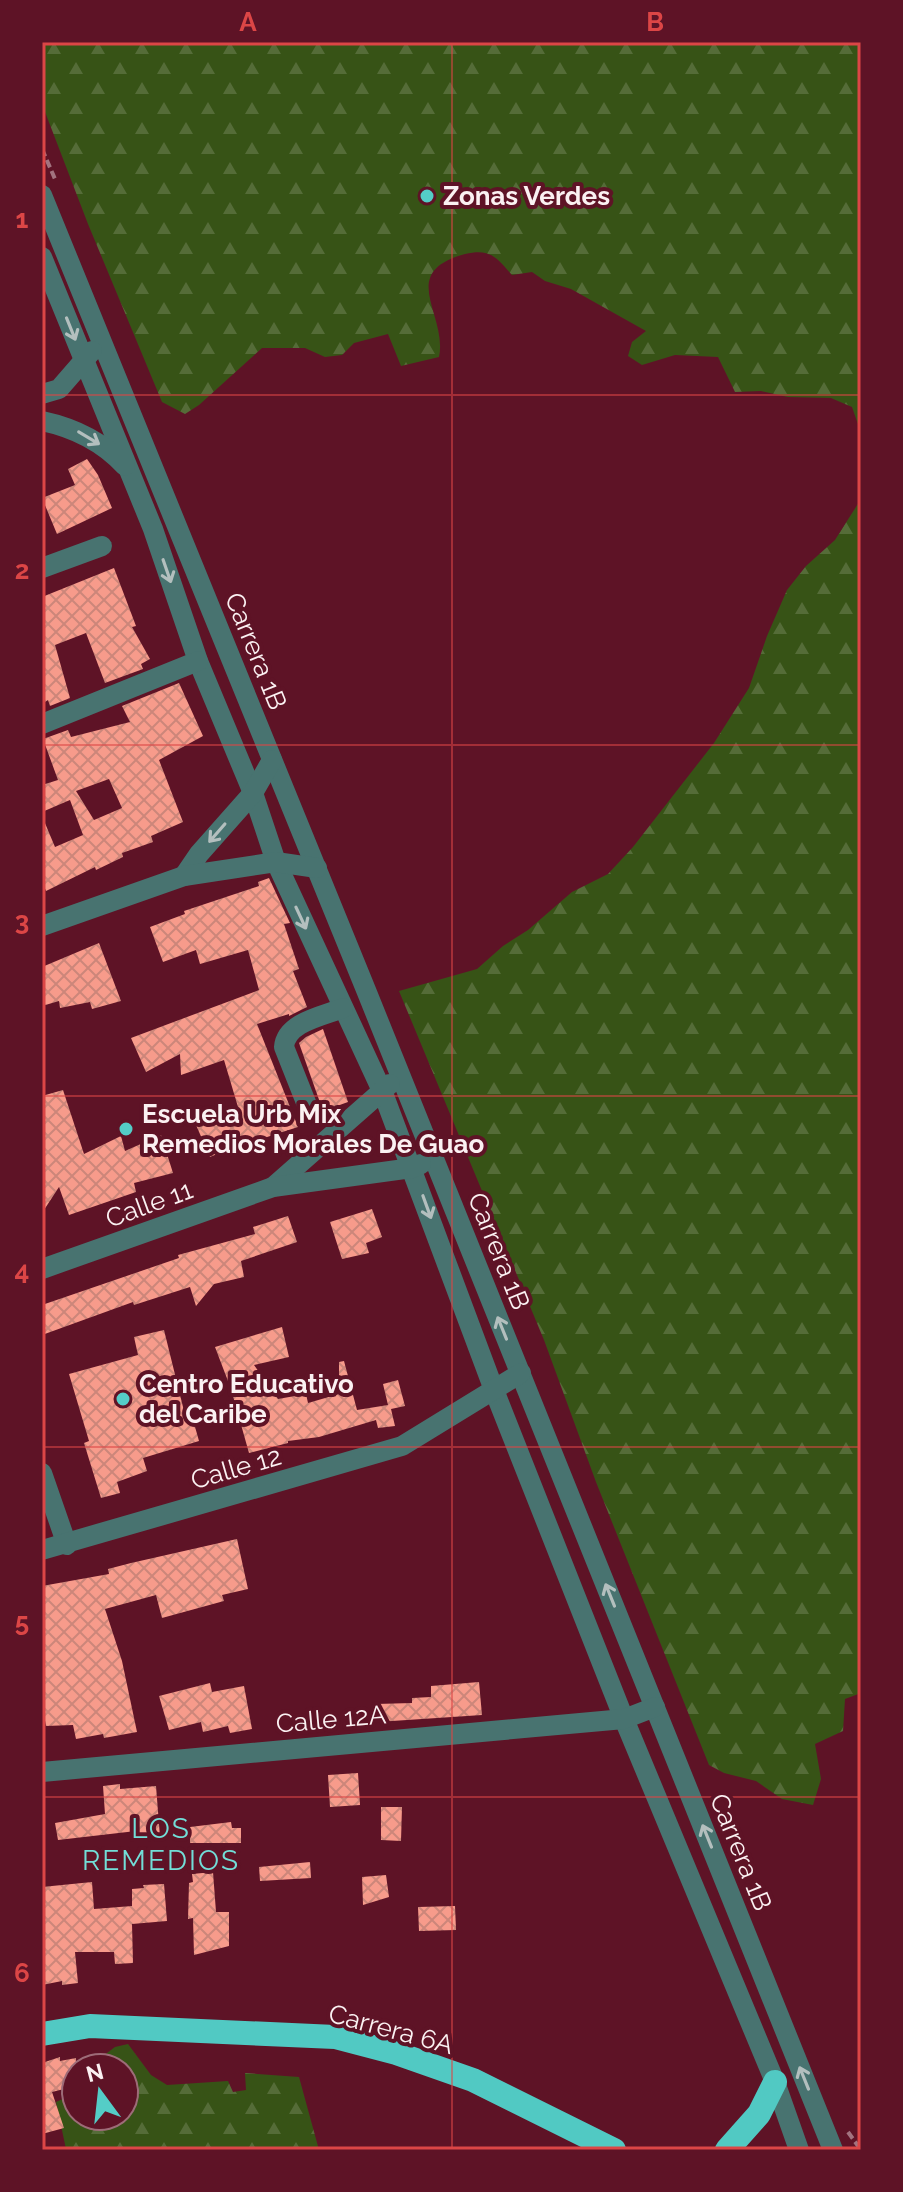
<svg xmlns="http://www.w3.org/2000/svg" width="903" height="2192" viewBox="0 0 903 2192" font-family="Raleway,sans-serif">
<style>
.forest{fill:url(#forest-firs)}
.building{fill:url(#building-cross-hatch);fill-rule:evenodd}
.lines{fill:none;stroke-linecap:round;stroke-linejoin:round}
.path{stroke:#a2737f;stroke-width:4;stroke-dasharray:8 4;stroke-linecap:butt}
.minor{stroke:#487370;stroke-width:20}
.highway{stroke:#51c9c3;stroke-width:24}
.oneway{stroke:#b3bfbe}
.grid{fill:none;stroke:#dc4646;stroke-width:2;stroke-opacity:0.55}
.poi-dot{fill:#54cdc7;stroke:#5e1326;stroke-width:3}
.labels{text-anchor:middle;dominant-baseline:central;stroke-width:8;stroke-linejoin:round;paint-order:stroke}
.poi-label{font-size:26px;font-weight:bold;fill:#fbf1f2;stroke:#5e1326;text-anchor:start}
.street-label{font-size:26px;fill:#fbf1f2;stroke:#5e1326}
.neighbourhood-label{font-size:28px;letter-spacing:2px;fill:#72ded8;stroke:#5e1326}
.neatline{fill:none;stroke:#dc4646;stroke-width:3}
.grid-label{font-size:26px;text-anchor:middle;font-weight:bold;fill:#dc4646}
</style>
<defs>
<pattern id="forest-firs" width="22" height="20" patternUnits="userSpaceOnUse" patternTransform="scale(2)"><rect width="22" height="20" fill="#375316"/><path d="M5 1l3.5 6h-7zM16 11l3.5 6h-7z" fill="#556c38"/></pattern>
<pattern id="building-cross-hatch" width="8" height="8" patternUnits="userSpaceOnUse" patternTransform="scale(2)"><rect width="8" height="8" fill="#f79b8b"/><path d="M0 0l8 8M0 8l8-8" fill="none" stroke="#cc867a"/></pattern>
</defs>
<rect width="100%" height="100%" fill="#5e1326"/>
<g class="forest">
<path d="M42,42h819v391l-9,-26 -21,-9 -43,-1 -27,-6 -26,1 -17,-35 -43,-2 -33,10 -14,-9 4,-14 14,-11 -75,-42 -26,-8 -13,-9 -20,3c-16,-18 -22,-27 -47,-21 -69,19 -17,60 -26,103l-38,9 -13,-32 -34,9 -12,12 -17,2 -20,-9h-43l-63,57 -14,9 -23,-12 -74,-178 -46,-120z"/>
<path d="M861,499v1194l-16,6 -2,32 -28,13 6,35 -8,26 -31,-6 -26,-18 -32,-8 -15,-8 -113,-283 -52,-142 -145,-349 78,-22 26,-23 25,-16 44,-38 36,-18 25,-27 81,-104 35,-55 18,-52 20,-46 19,-24 29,-26z"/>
<path d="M128,2044l23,31 16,10 61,-4 5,11 13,-2 -1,-17 54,4 20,73 -253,-1 -10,-47 20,-9v23h48v-48h-22l1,-12 12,-9z"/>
</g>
<g class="building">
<path d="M87,459l11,16 14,33 -55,26 -15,-36 33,-13 -7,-16z"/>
<path d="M114,568l22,58 -4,1 18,32 -9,5 2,5 -38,14 -19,-50 -31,12 15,53 -20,8 -2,-6 -6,4v-107z"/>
<path d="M179,683l24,53 -44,24 24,62 -32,14 2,6 -31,11 1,4 -27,13 -1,-3 -49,24 -4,-10v-65l13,31 28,-12 -13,-35 -28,12v-27l16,-5 -15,-41 25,-9 3,7 59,-15 -8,-16zM109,779l13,29 -28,12 -18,-29z"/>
<path d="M269,878l21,45 -6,1 15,45 -6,2 14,36 -18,9v-2l-32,10 41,103 -49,16 -1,-2 -38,16 -14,-32 42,-18 -14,-47 -43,15 -1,-21 -34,18 -15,-34 128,-48 -11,-40 -48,14 -4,-14 -33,12 -13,-35 35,-13 -1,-3 75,-25 -1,-4z"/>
<path d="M99,943l22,58 -29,8 -2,-7 -30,6 -1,-7 -17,5v-39z"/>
<path d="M323,1029l25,73 -25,9 -24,-68 7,-6z"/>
<path d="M63,1090l21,64 37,-18 4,15 36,-16 12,38 -39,10 2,9 -67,23 -10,-28 -17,26v-117z"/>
<path d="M372,1209l10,28 -16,6 3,10 -27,6 -12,-37z"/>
<path d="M288,1216l9,26 -56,19 3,16 -30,7 -18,22 -6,-19 -56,18 -1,-3 -91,33v-30l137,-47 -1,-3 77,-21 -2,-7z"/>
<path d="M282,1327l7,30 -35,8 24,34 28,-5 2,9 31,-9v-32l5,-1 13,49 31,-5 -5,-21 15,-4 7,26 -14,3 4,17 -17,2 -2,-8 -57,17 -31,4v2l-39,10 -18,-64 -16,-42z"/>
<path d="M164,1330l20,81 6,-2 9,32 -56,17 4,13 -30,11 3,11 -19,5 -17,-55 5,-2 -20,-67 69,-19 -4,-18z"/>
<path d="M237,1539l11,50 -26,6 2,6 -62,17 -6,-23 -51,14 17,52 15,71 -33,6 -1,-4 -27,5 -3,-14 -27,1 -4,-22v-25l3,-2 -3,-91 67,-12 -1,-5 23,-6z"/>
<path d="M479,1682l3,33 -105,7 -1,-18 36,-1v-5l19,-1v-11z"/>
<path d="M210,1683l2,9 32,-6 8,43 -22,4 -2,-7 -25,6 -2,-10 -32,8 -10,-34z"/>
<path d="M358,1773l2,32 -30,2 -2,-32z"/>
<path d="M120,1784v5l36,-3 4,51 -23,1 -1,-7 -78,9 -3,-17 50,-9 -2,-28z"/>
<path d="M381,1807h21l-1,34 -20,-1z"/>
<path d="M231,1822l1,6h9v15h-51v-16z"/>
<path d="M310,1862l1,16 -51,3 -1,-14z"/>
<path d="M213,1872l3,40h13v34l-35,9 -1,-37 -5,1 1,-36 4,-1 -1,-8z"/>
<path d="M386,1875l3,22 -26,8 -1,-28z"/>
<path d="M92,1882l2,27 38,-3v-17l12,-1 -1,-3 21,-1 3,37 -35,3 1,39 -18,1 -1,-12h-39l3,31 -16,2v-4l-20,4v-98z"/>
<path d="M455,1906l1,24 -37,1 -1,-24z"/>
<path d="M60,2057v4l16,-3v28l-24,6 12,36 -22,6v-71z"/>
</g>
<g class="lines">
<g class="path">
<path d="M42,149l13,30"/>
<path d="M848,2132l13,18"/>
</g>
<g class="minor">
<path d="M42,195l324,795 467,1160"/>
<path d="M42,257l111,272 45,132 55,132 23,69 107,231 111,297 130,329 151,363 24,68"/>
<path d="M42,394l17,-5 33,-38"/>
<path d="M42,421c33,7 60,20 83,45"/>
<path d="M42,568l60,-22"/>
<path d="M42,724l156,-63"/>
<path d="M184,876l15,-22 54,-61 19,-33"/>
<path d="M42,926l142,-50 92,-14 41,6"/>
<path d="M307,1105l-23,-58c2,-25 39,-31 59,-39"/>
<path d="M273,1187l117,-103"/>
<path d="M42,1269l231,-82 139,-19 9,-4"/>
<path d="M42,1473l25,72"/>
<path d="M42,1550l360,-104 119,-73"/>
<path d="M42,1772l582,-53 31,-12"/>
</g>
<g class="highway">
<path d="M42,2034l48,-8 245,11 61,16 77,27 141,70"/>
<path d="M727,2150l32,-36 16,-32"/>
</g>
</g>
<defs><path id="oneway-shaft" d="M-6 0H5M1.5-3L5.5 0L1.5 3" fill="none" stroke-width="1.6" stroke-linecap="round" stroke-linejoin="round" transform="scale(2)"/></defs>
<g class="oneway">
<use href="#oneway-shaft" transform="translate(71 329) rotate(68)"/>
<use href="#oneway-shaft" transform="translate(89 438) rotate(31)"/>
<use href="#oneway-shaft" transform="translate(167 571) rotate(71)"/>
<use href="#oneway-shaft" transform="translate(217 833) rotate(131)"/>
<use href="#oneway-shaft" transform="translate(301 918) rotate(65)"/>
<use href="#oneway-shaft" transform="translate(427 1207) rotate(70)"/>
<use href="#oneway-shaft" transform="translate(502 1328) rotate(-112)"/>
<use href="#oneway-shaft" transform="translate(610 1595) rotate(-112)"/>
<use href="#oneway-shaft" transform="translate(707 1836) rotate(-112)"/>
<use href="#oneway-shaft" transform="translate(804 2078) rotate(-112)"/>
</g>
<path class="grid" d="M452,42v2108M42,395h819M42,745h819M42,1096h819M42,1447h819M42,1797h819"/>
<g class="poi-dot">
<circle cx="427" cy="196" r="8"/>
<circle cx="126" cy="1129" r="8"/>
<circle cx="123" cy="1399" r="8"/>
</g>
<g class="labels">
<g class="poi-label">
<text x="443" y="196">Zonas Verdes</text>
<text x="142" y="1114">Escuela Urb Mix<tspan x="142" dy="30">Remedios Morales De Guao</tspan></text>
<text x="139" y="1384">Centro Educativo<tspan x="139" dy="30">del Caribe</tspan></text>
</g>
<g class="street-label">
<text transform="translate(256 651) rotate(68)">Carrera 1B</text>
<text transform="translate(149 1204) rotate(-20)">Calle 11</text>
<text transform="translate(499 1251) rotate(68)">Carrera 1B</text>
<text transform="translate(236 1468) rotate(-16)">Calle 12</text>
<text transform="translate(331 1719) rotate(-5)">Calle 12A</text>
<text transform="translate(741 1852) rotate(68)">Carrera 1B</text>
<text transform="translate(391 2029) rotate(15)">Carrera 6A</text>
</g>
<g class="neighbourhood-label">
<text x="161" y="1828">LOS<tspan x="161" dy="32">REMEDIOS</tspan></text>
</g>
</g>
<rect width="903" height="2192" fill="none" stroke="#5e1326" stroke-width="88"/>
<g transform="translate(100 2092) rotate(345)"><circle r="38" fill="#5e1326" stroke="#9d6c78" stroke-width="2"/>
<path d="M0-6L14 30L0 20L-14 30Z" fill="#54cdc7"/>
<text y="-12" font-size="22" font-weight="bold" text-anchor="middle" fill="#fbf1f2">N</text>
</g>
<rect x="44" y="44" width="815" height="2104" class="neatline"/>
<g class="grid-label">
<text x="248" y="31">A</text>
<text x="655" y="31">B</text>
<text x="22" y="228">1</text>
<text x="22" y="579">2</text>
<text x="22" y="930">3</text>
<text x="22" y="1280">4</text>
<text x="22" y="1631">5</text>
<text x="22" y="1982">6</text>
</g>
</svg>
